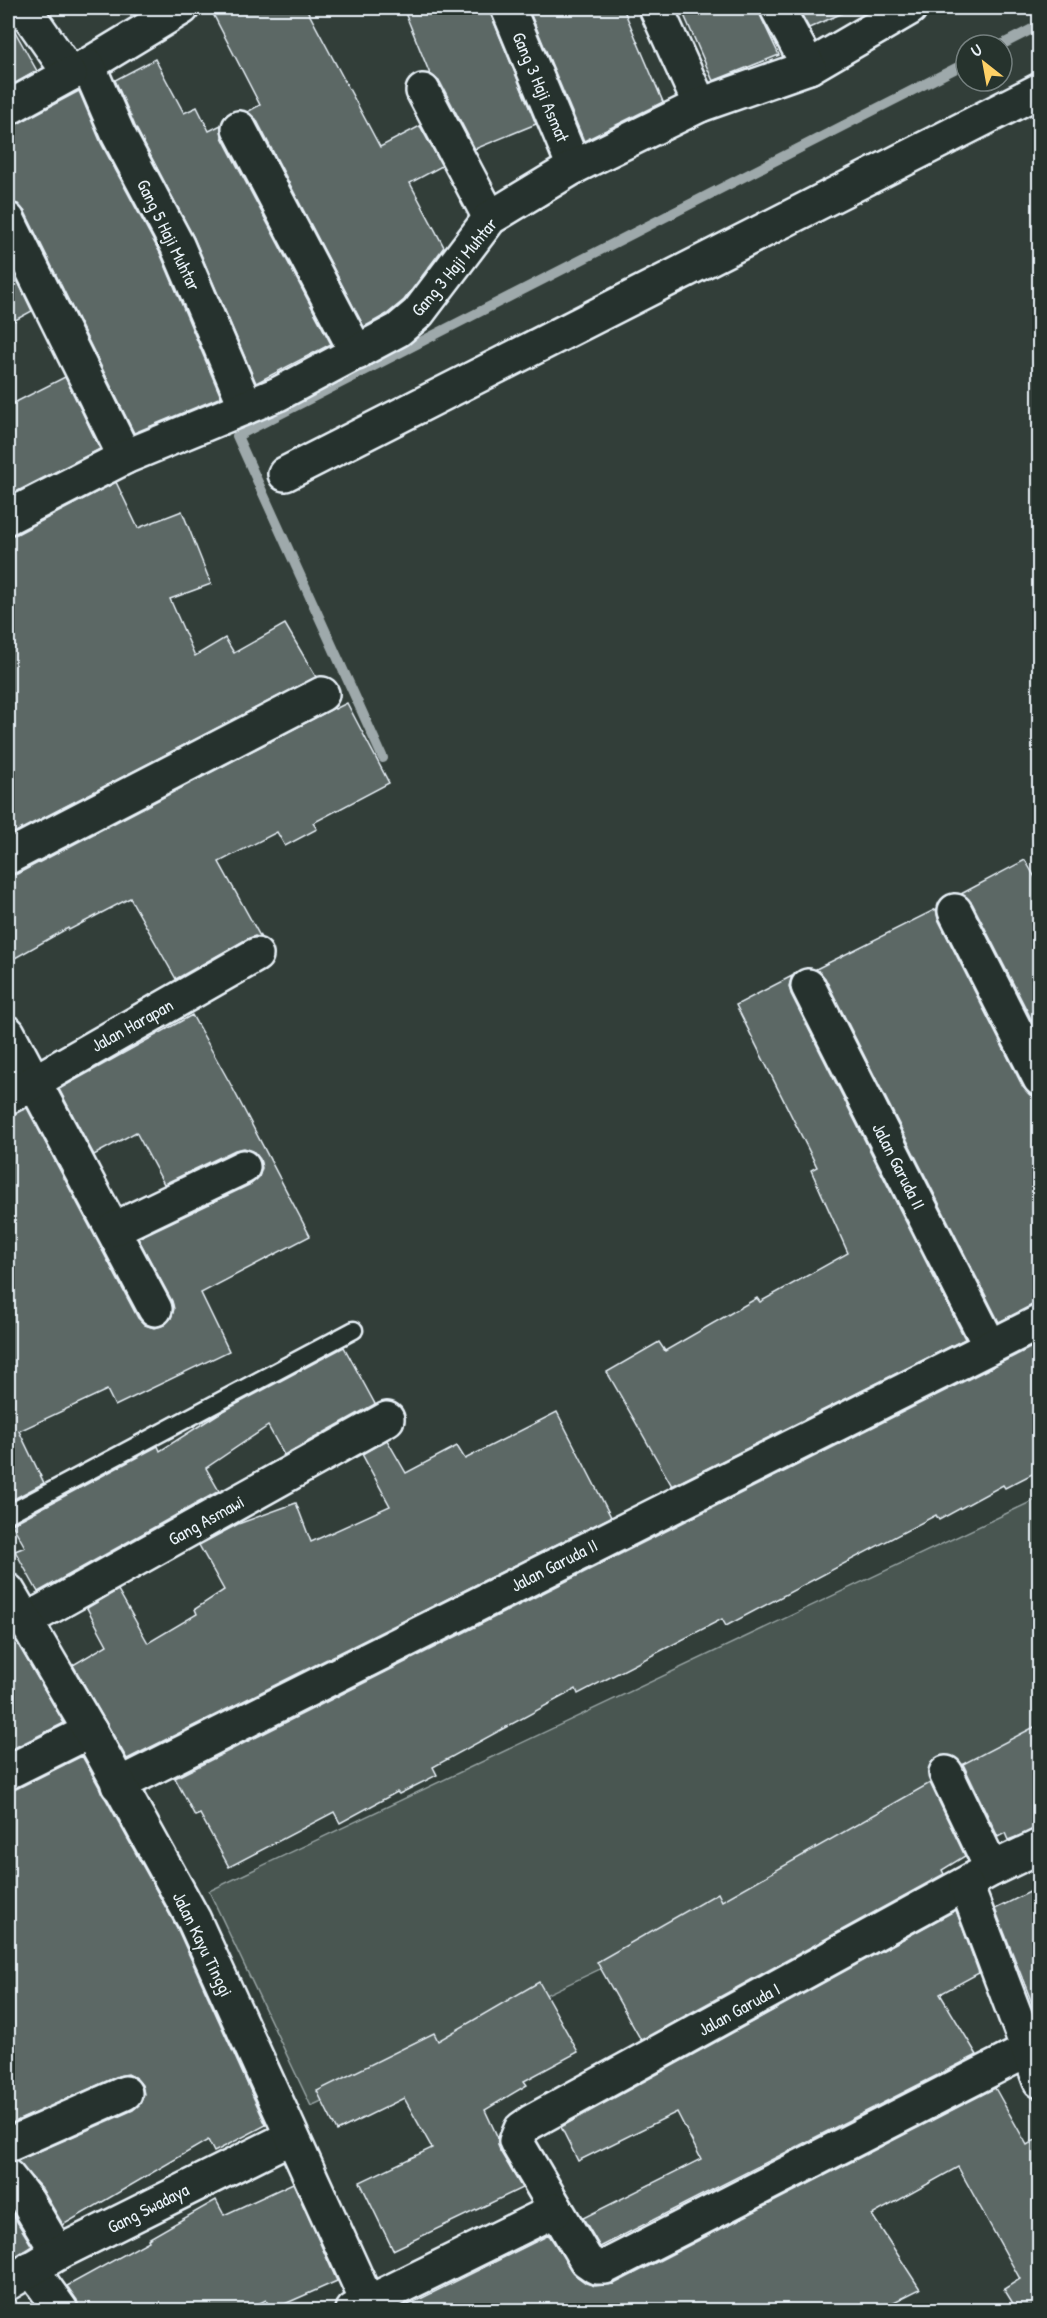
<svg xmlns="http://www.w3.org/2000/svg" width="1047" height="2318" viewBox="0 0 1047 2318" font-family="'Patrick Hand',sans-serif">
<style>
.green{fill:#495651;stroke:#98a4a4;stroke-width:1.5}
.lines{fill:none;stroke-linecap:round;stroke-linejoin:round}
.stream{stroke:#9ea9ab;stroke-width:10}
.building{fill:#5c6865;stroke:#e8f1f8;stroke-width:1.5}
.lane-casing{stroke:#e8f1f8;stroke-width:21}
.street-casing{stroke:#e8f1f8;stroke-width:38}
.secondary-casing{stroke:#e8f1f8;stroke-width:38}
.lane{stroke:#26332d;stroke-width:16}
.street{stroke:#26332d;stroke-width:33}
.secondary{stroke:#26332d;stroke-width:33}
.labels{text-anchor:middle;dominant-baseline:central;stroke-width:4.5;stroke-linejoin:round;paint-order:stroke}
.street-label{font-size:18px;fill:#e8f1f8;stroke:#26332d}
</style>
<rect width="100%" height="100%" fill="#323e39"/>
<filter id="ink" filterUnits="userSpaceOnUse"><feTurbulence type="fractalNoise" baseFrequency=".0167" numOctaves="2"/><feDisplacementMap in="SourceGraphic" scale="12" xChannelSelector="R" yChannelSelector="G"/><feConvolveMatrix kernelMatrix="1 2 1 2 8 2 1 2 1" color-interpolation-filters="sRGB"/></filter>
<g filter="url(#ink)">
<path class="green" d="M1039,1498v263l-728,345 -102,-215z"/>
<g class="lines">
<g class="stream">
<path d="M1001,45l39,-20"/>
<path d="M383,758l-146,-322 729,-373"/>
</g>
</g>
<g class="building">
<path d="M210,8h96l74,139 40,-21 22,40 -32,17 34,64 -40,53 -17,14 -23,13 -108,-208 -9,-7 13,-7z"/>
<path d="M403,8h87l1,7 45,109 -61,25 -35,-67 -10,-8z"/>
<path d="M528,8h95l40,94 -79,39z"/>
<path d="M681,8h77l3,9 18,38 -66,26z"/>
<path d="M798,8h56l-45,20z"/>
<path d="M8,19l29,52 -29,16z"/>
<path d="M155,59l29,54 13,-6 12,24 12,-6 1,12 109,207 -75,39 -62,-145 -59,-112 -20,-46z"/>
<path d="M79,91l22,52 59,110 61,144 -87,36 -109,-221 -7,-8 -10,-2v-75l9,-3z"/>
<path d="M8,261l24,50 -24,13z"/>
<path d="M65,377l35,72 -92,47v-90z"/>
<path d="M116,482l22,46 44,-17 29,73 -41,15 25,57 30,-18 9,15 51,-29 31,53 -308,159v-300l9,-2z"/>
<path d="M347,703l42,80 -76,40 4,6 -32,17 -8,-14 -58,30 42,76 -6,-2 -8,3 -71,40 -46,-81 -61,32 -1,-2 -60,34v-86l9,-2 317,-166 1,1z"/>
<path d="M1025,860l15,26v150l-68,-133 -11,-9z"/>
<path d="M936,909l2,10 85,168 7,8 10,3v206l-8,1 -33,17 -174,-344 -9,-9z"/>
<path d="M792,976l-3,10 2,8 174,345 -293,147 -65,-114 52,-30 6,9 92,-53 3,4 88,-49 -37,-83 6,-3 -81,-162z"/>
<path d="M192,1015l39,70 79,151 -109,57 28,58 -114,55 -8,-16 -88,41 25,52 -36,19v-386l19,-8 111,210 7,7 9,3 10,-3 7,-7 3,-9 -2,-8 -34,-63 113,-54 8,-7 3,-9 -2,-9 -7,-8 -9,-3 -9,2 -71,34 -28,-52 -42,23 -35,-66z"/>
<path d="M1040,1343v127l-35,18 -2,-3 -64,35 -3,-5 -210,111 -4,-7 -144,75 -2,-5 -143,78 4,8 -38,19 -2,-2 -57,31 -6,-11 -105,55 -29,-53 -5,2 -20,-38z"/>
<path d="M344,1347l31,57 -91,51 -16,-29 -62,42 13,23 -181,101 -23,-41 10,-4 -13,-23 146,-78 2,5 58,-37z"/>
<path d="M557,1412l54,105 -484,242 -54,-94 34,-20 -20,-37 31,-18 30,53 49,-29 -2,-5 29,-19 -25,-45 39,-21 58,-21 15,39 79,-36 -28,-52 25,-14 19,33 51,-27 8,13z"/>
<path d="M8,1627l56,96 -56,28z"/>
<path d="M1040,1724v104l-32,12 -3,-7 -7,4 -35,-73z"/>
<path d="M82,1756l95,172 89,197 -52,27 -6,-12 -145,85 -21,-36 -25,-28 116,-51 7,-6 4,-10 -2,-9 -6,-7 -8,-4 -10,2 -110,49v-334l8,-2z"/>
<path d="M930,1783l35,73 -23,14 2,4 -303,166 -44,-78 121,-69 4,8z"/>
<path d="M1040,1887v136l-45,-114z"/>
<path d="M956,1910l23,63 -39,21 37,61 -377,192 -17,-29 118,-59 -24,-47 -99,49 -17,-34z"/>
<path d="M539,1982l39,70 -54,29 3,4 -42,25 13,28 2,13 22,37 -129,62 -33,-68 72,-34 -28,-50 -67,33 -20,-40 117,-58 4,8z"/>
<path d="M995,2088l32,57 13,-8v173h-23l-13,-21 16,-10 -62,-112 -86,48 48,74 -42,21h-480l151,-75 26,40 11,8 9,3 19,-2z"/>
<path d="M293,2183l44,98 -66,29 -5,-10 -21,10h-166l-2,-10 -10,-14 82,-45 -1,-2 68,-39 8,15z"/>
<path d="M8,2207l24,39 -24,15z"/>
</g>
<g class="lines">
<defs>
<path id="lane" d="M8,1514l346,-184"/>
<g id="street">
<path d="M24,8l46,66 18,-9 94,-57"/>
<path d="M508,8l66,159"/>
<path d="M656,8l44,97"/>
<path d="M88,65l30,69 59,111 69,162"/>
<path d="M809,67l101,-59"/>
<path d="M423,91l67,127"/>
<path d="M8,108l62,-34"/>
<path d="M239,128l118,225"/>
<path d="M8,220l117,237"/>
<path d="M285,474l755,-384"/>
<path d="M8,517l117,-60 153,-63 120,-64 20,-17 72,-95 84,-51 126,-62 109,-38 -32,-59"/>
<path d="M8,857l314,-163"/>
<path d="M955,911l85,168"/>
<path d="M808,986l182,360"/>
<path d="M8,1033l147,276"/>
<path d="M8,1097l248,-142"/>
<path d="M114,1229l129,-62"/>
<path d="M25,1621l362,-202"/>
<path d="M8,1772l82,-41"/>
<path d="M946,1773l46,96"/>
<path d="M118,1785l922,-463"/>
<path d="M1040,1846l-48,23 -461,253 -10,7 -5,12 70,119 10,7h9l435,-223"/>
<path d="M966,1885l74,196"/>
<path d="M8,2145l117,-52"/>
<path d="M8,2177l19,24 31,52"/>
<path d="M31,2268l30,42"/>
<path d="M8,2283l50,-30 233,-116"/>
<path d="M353,2310l203,-100"/>
</g>
<path id="secondary" d="M8,1591l82,140 104,189 177,390"/>
</defs>
<use href="#lane" class="lane-casing"/>
<use href="#street" class="street-casing"/>
<use href="#secondary" class="secondary-casing"/>
<use href="#lane" class="lane"/>
<use href="#street" class="street"/>
<use href="#secondary" class="secondary"/>
</g>
</g>
<g class="labels">
<g class="street-label">
<text transform="translate(541 87) rotate(67)">Gang 3 Haji Asmat</text>
<text transform="translate(169 235) rotate(64)">Gang 5 Haji Muhtar</text>
<text transform="translate(454 267) rotate(-50)">Gang 3 Haji Muhtar</text>
<text transform="translate(132 1025) rotate(-29)">Jalan Harapan</text>
<text transform="translate(899 1166) rotate(63)">Jalan Garuda II</text>
<text transform="translate(206 1520) rotate(-29)">Gang Asmawi</text>
<text transform="translate(554 1565) rotate(-27)">Jalan Garuda II</text>
<text transform="translate(203 1944) rotate(64)">Jalan Kayu Tinggi</text>
<text transform="translate(739 2009) rotate(-29)">Jalan Garuda I</text>
<text transform="translate(148 2208) rotate(-27)">Gang Swadaya</text>
</g>
</g>
<rect width="1047" height="2318" fill="none" stroke="#26332d" stroke-width="30"/>
<rect x="15" y="15" width="1017" height="2288" fill="none" stroke="#e8f1f8" stroke-width="2" filter="url(#ink)"/>
<g transform="translate(984 63) rotate(329)"><circle r="28" fill="#26332d" stroke="#747f7e" stroke-width="1.5"/>
<path d="M0-4.5L10 22L0 15L-10 22Z" fill="#ffd166"/>
<text y="-9" font-size="16" font-weight="bold" text-anchor="middle" fill="#e8f1f8">U</text>
</g>
</svg>
